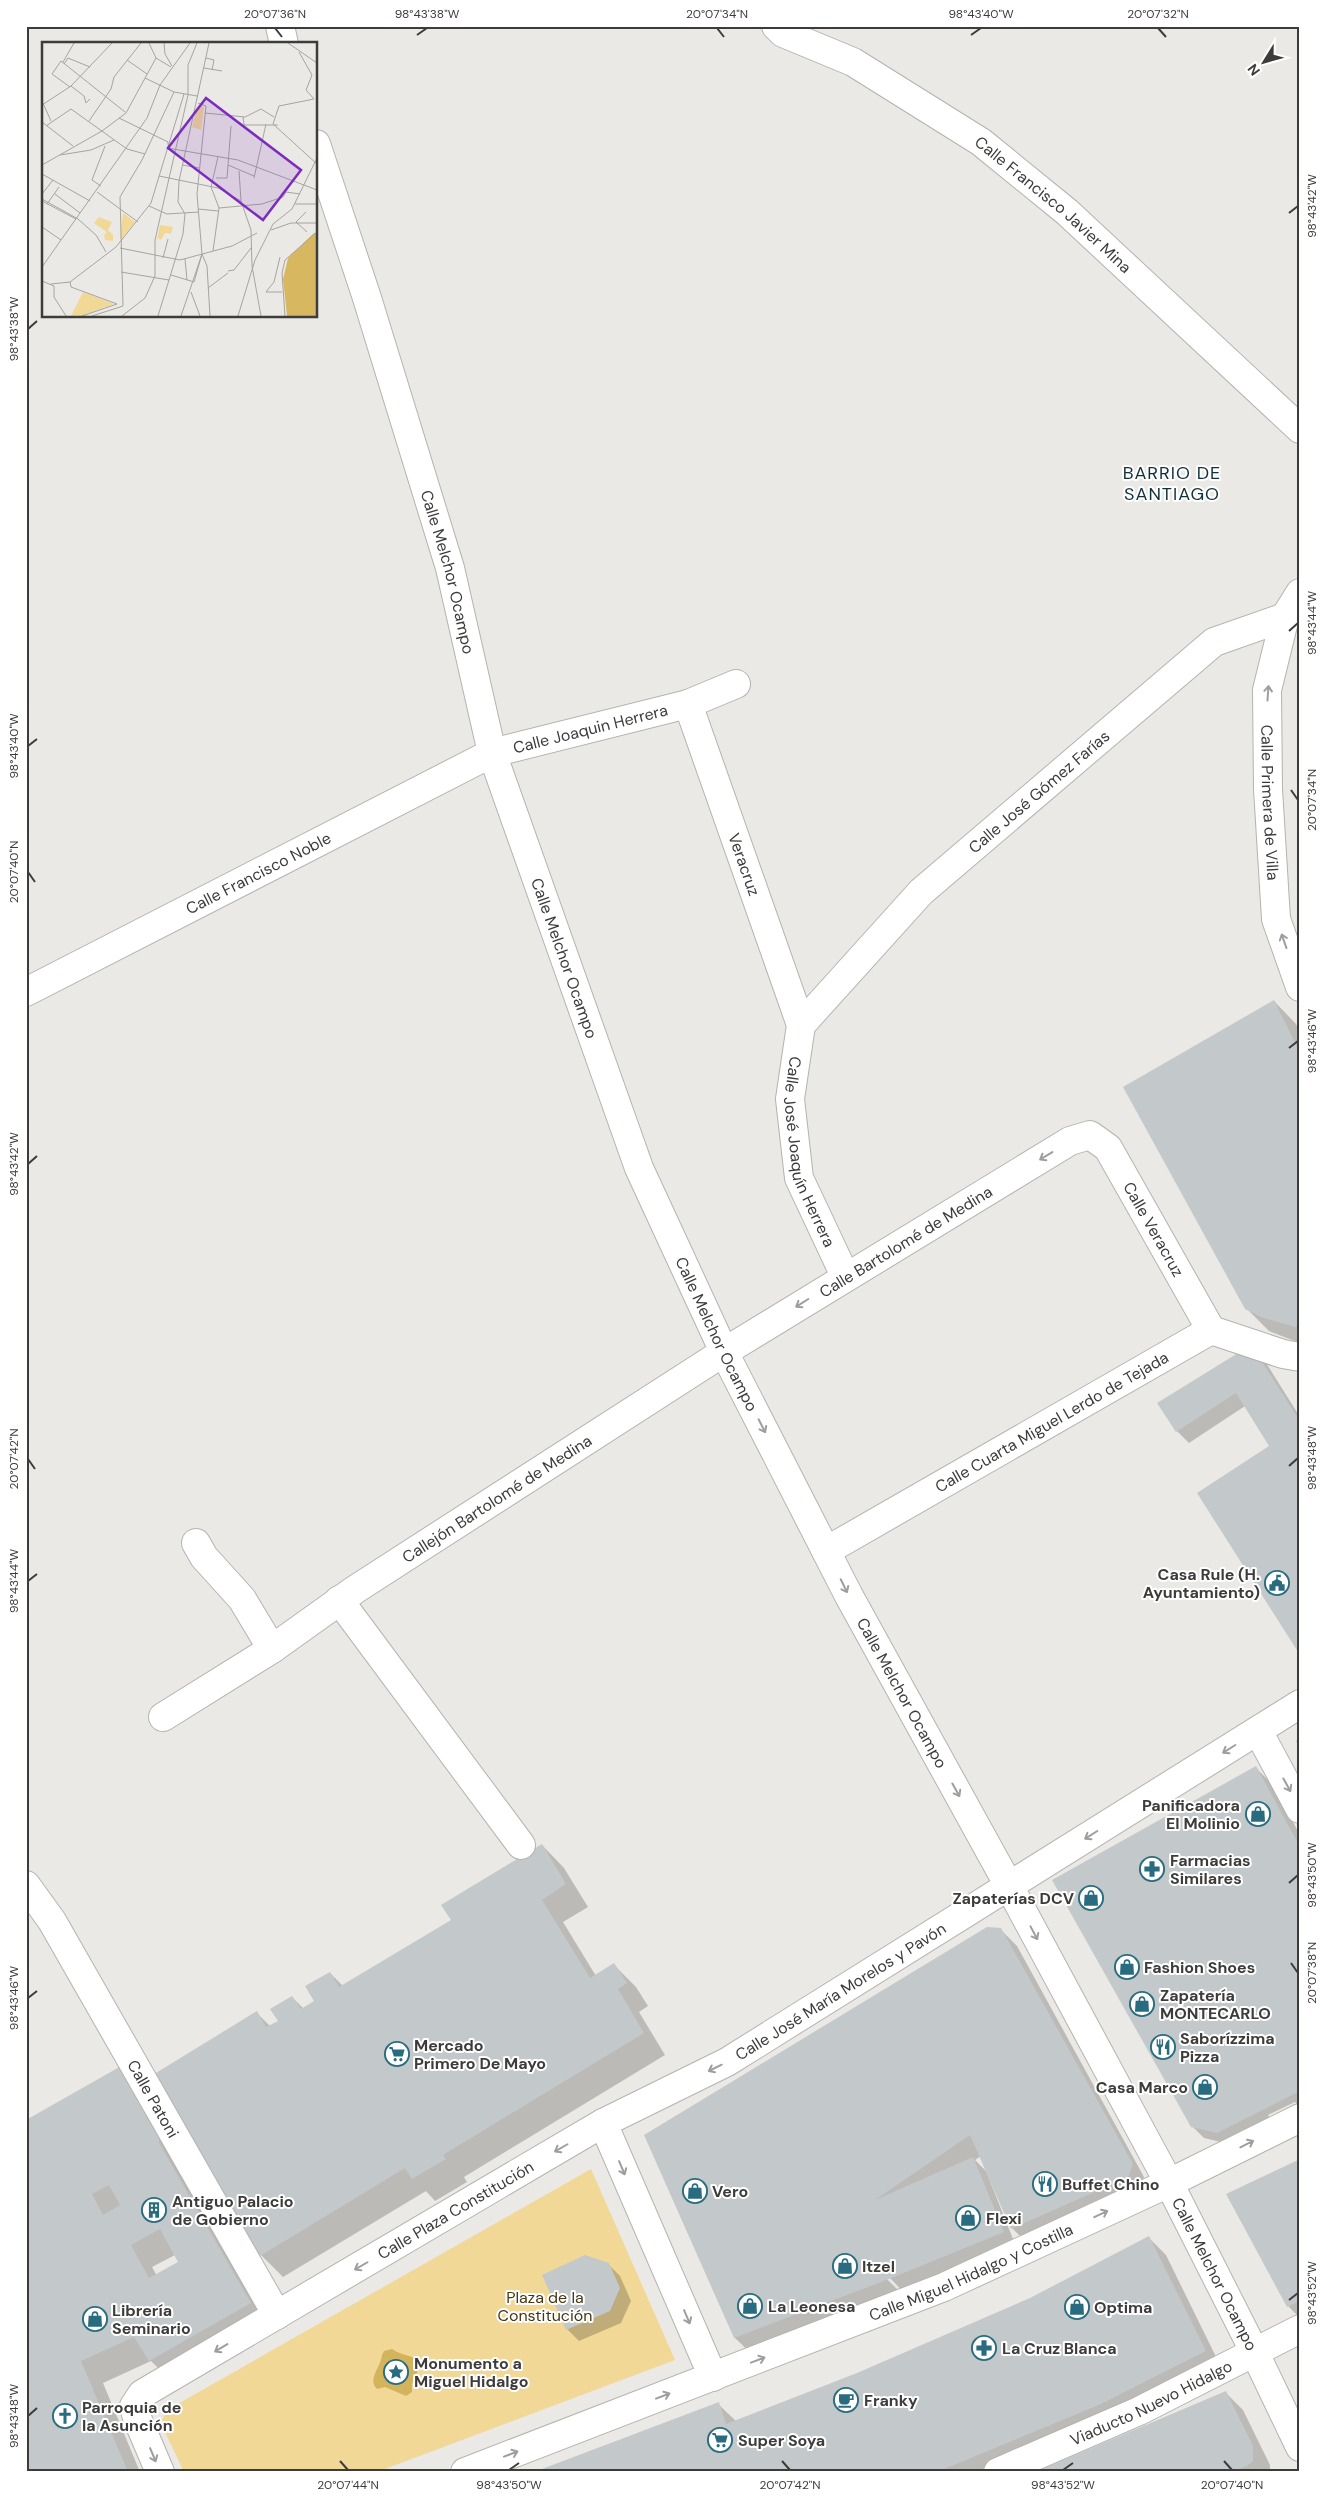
<svg xmlns="http://www.w3.org/2000/svg" width="1326" height="2498" viewBox="0 0 1326 2498" font-family="'DM Sans',sans-serif">
<style>
.green{fill:#f1d896}
.water{fill:#d3b35b}
.shadow{fill:#0003;fill-rule:evenodd}
.building{fill:#c3c8ca;fill-rule:evenodd}
.lines{fill:none;stroke-linecap:round;stroke-linejoin:round}
.street-casing{stroke:#b5b3af;stroke-width:30}
.secondary-casing{stroke:#b5b3af;stroke-width:30}
.street{stroke:#fff;stroke-width:28}
.secondary{stroke:#fff;stroke-width:28}
.oneway{stroke:#9e9e9c}
.ticks{fill:none;stroke:#3d3c3a;stroke-width:2}
.labels{text-anchor:middle;dominant-baseline:central;stroke-width:4;stroke-linejoin:round;paint-order:stroke}
.street-label{font-size:16px;fill:#3d3c3a;stroke:#fff}
.poi-label{font-size:16px;font-weight:bold;fill:#3d3c3a;stroke:#fff;text-anchor:start}
.park-label{font-size:16px;fill:#443711;stroke:#fff}
.neighbourhood-label{font-size:18px;letter-spacing:1px;fill:#11313a;stroke:#fff}
.inset-road{fill:none;stroke:#a5a4a1;stroke-width:1}
.view{fill:#7b2cbf;fill-opacity:0.15;stroke:#7b2cbf;stroke-width:2.5}
.inset-edge{fill:none;stroke:#3d3c3a;stroke-width:2.5}
.neatline{fill:none;stroke:#3d3c3a;stroke-width:2}
.ticks-label{font-size:12px;text-anchor:middle;fill:#3d3c3a}
</style>
<rect width="100%" height="100%" fill="#ebe9e5"/>
<path class="green" d="M591,2169l84,191 -298,112h-193l-20,-42 -2,-10 5,-10z"/>
<path class="water" d="M392,2349c9,7 24,6 29,14l-9,21v8l-6,4 -21,-9 -8,2c-10,-10 4,-22 5,-34l2,-4z"/>
<g class="shadow">
<path d="M1274,1001l22,23 4,7v312l-31,-12 -23,-23z"/>
<path d="M1263,1358l37,59v235l-28,-205 -27,-41 -56,37 -12,-12 -18,-27z"/>
<path d="M1300,1739v9l-4,-7z"/>
<path d="M1256,1768l17,17 27,50v272l-5,-5 -27,13 4,7 -43,22 -25,-6 -12,-12z"/>
<path d="M542,1845l22,23 24,39 -25,15 33,54 18,-11 22,22 12,19 -9,6 26,43 -201,122 3,5 -32,19 -9,-10 -143,86 -22,-22 -4,-242 13,13 9,-5 13,-24 12,12 12,-7 14,-29 13,13 109,-66z"/>
<path d="M1000,1929l17,17 127,231 -5,12 -115,51 -12,-12 -31,-72 -6,4 11,11 29,73 -107,53 -18,-19h-4l24,24 -152,58 -23,-22 -89,-202z"/>
<path d="M123,2066l149,260 -100,56 -21,-21 -48,22 37,89h-114v-351zM175,2255l5,8 -23,13 -5,-9z"/>
<path d="M1300,2160v158l-12,-12 -61,-111z"/>
<path d="M1149,2238l17,17 56,114 -228,103h-457l181,-68 18,17 121,-47 173,-75z"/>
<path d="M608,2264l12,12 11,25 -10,22 -42,18 -12,-12z"/>
<path d="M1226,2393l17,17 27,55v7h-232z"/>
</g>
<g class="building">
<path d="M1274,1000l26,53v272l-5,2 -34,-10 -16,-8 -122,-222z"/>
<path d="M1251,1345l49,76v234l-103,-162 72,-47 -33,-53 -60,39 -19,-29z"/>
<path d="M1256,1766l44,81v244l-83,42 -26,-6 -139,-247z"/>
<path d="M542,1844l24,40 -24,16 48,78 24,-15 13,20 -9,6 26,44 -201,122 3,4 -34,20 -7,-11 -145,88 -109,-180 106,-65 9,16 12,-6 -8,-12 22,-13 9,13 13,-8 -9,-15 25,-14 9,15 112,-67 -10,-15z"/>
<path d="M987,1927l14,1 113,202 19,34 -5,13 -117,52 -41,-94 -95,65 98,-43 31,75 -115,47 -155,59 -90,-203z"/>
<path d="M123,2065l37,63 -1,15 92,160 -102,58 -15,-24 -53,24 47,111h-102v-352zM109,2185l11,20 -17,10 -11,-21zM160,2229l18,33 -29,16 -18,-33z"/>
<path d="M1300,2159v142l-13,6 -61,-113z"/>
<path d="M1149,2236l57,115 -105,53 -164,68h-403l185,-70 7,22 131,-51 173,-75z"/>
<path d="M585,2255l24,8 11,25 -10,23 -44,19 -24,-55z"/>
<path d="M1226,2391l27,55v15l-6,5 -15,6h-197z"/>
</g>
<g class="lines">
<defs>
<g id="street">
<path id="s1" d="M776,26l7,7 70,29 128,80 86,70 233,217"/>
<path id="s2" d="M1300,593l-15,24 -18,73 1,99 8,130 24,68"/>
<path id="s3" d="M688,704l113,321 -11,74 9,79 46,98"/>
<path id="s4" d="M26,992l466,-239 196,-49 48,-20"/>
<path id="s5" d="M801,1025l120,-133 293,-250 71,-25"/>
<path d="M196,1543l8,14 38,42 30,50"/>
<path id="s6" d="M826,1551l385,-221 72,24 17,3"/>
<path d="M339,1600l182,245"/>
<path id="s7" d="M163,1717l109,-68 84,-60 368,-237 346,-211 20,-6 18,13 103,182"/>
<path d="M1258,1731l42,78"/>
<path id="s8" d="M26,1885l26,36 225,394"/>
<path d="M603,2123l110,254"/>
<path id="s9" d="M160,2472l-23,-54 -3,-12 8,-12 461,-271 124,-61 573,-358"/>
<path id="s10" d="M465,2472l479,-185 225,-104 131,-65"/>
</g>
<g id="secondary">
<path d="M280,26l4,18"/>
<path id="s11" d="M316,144l51,154 83,270 42,185 147,415 85,184 125,244 160,290 160,297 85,168 46,96"/>
<path id="s12" d="M998,2472l141,-61 161,-82"/>
</g>
</defs>
<use href="#street" class="street-casing"/>
<use href="#secondary" class="secondary-casing"/>
<use href="#street" class="street"/>
<use href="#secondary" class="secondary"/>
</g>
<defs><path id="oneway-shaft" d="M-6 0H5M1.5-3L5.5 0L1.5 3" fill="none" stroke-width="1.6" stroke-linecap="round" stroke-linejoin="round" transform="scale(1.25)"/></defs>
<g class="oneway">
<use href="#oneway-shaft" transform="translate(1268 693) rotate(-86)"/>
<use href="#oneway-shaft" transform="translate(1284 941) rotate(-109)"/>
<use href="#oneway-shaft" transform="translate(1046 1156) rotate(149)"/>
<use href="#oneway-shaft" transform="translate(802 1303) rotate(148)"/>
<use href="#oneway-shaft" transform="translate(762 1426) rotate(63)"/>
<use href="#oneway-shaft" transform="translate(844 1586) rotate(64)"/>
<use href="#oneway-shaft" transform="translate(1229 1749) rotate(148)"/>
<use href="#oneway-shaft" transform="translate(1287 1785) rotate(61)"/>
<use href="#oneway-shaft" transform="translate(956 1790) rotate(61)"/>
<use href="#oneway-shaft" transform="translate(1091 1835) rotate(148)"/>
<use href="#oneway-shaft" transform="translate(1034 1933) rotate(62)"/>
<use href="#oneway-shaft" transform="translate(715 2068) rotate(154)"/>
<use href="#oneway-shaft" transform="translate(1247 2144) rotate(-27)"/>
<use href="#oneway-shaft" transform="translate(561 2148) rotate(150)"/>
<use href="#oneway-shaft" transform="translate(622 2168) rotate(67)"/>
<use href="#oneway-shaft" transform="translate(1101 2214) rotate(-25)"/>
<use href="#oneway-shaft" transform="translate(361 2266) rotate(150)"/>
<use href="#oneway-shaft" transform="translate(687 2317) rotate(67)"/>
<use href="#oneway-shaft" transform="translate(221 2348) rotate(149)"/>
<use href="#oneway-shaft" transform="translate(758 2360) rotate(-21)"/>
<use href="#oneway-shaft" transform="translate(663 2396) rotate(-21)"/>
<use href="#oneway-shaft" transform="translate(511 2454) rotate(-21)"/>
<use href="#oneway-shaft" transform="translate(153 2455) rotate(67)"/>
</g>
<path class="ticks" d="M275,28l7,9M717,28l7,9M1158,28l8,9M417,35l10,-7M971,35l10,-7M1289,213l9,-7M28,329l9,-8M1289,631l9,-8M28,746l9,-7M1291,790l7,10M28,872l7,10M1289,1048l9,-7M28,1164l9,-8M28,1459l7,10M1289,1466l9,-8M28,1581l9,-7M1289,1883l9,-8M1291,1963l7,10M28,1998l9,-7M1289,2300l9,-7M28,2416l9,-8M340,2461l8,9M782,2461l8,9M1224,2461l8,9M509,2470l10,-7M1063,2470l10,-7"/>
<defs>
<symbol id="civic-ring" viewBox="-11 -11 22 22"><circle r="9.5" fill="#fff" stroke="#2a6c7f" stroke-width="1.5"/><path d="M-.6-6.5H3V-4.5H.6V-3L4-1V1h2V6H-6V1h2V-1L-.6-3ZM-1.2 2.5V6h2.4V2.5Z" fill="#2a6c7f"/></symbol>
<symbol id="shop-ring" viewBox="-11 -11 22 22"><circle r="9.5" fill="#fff" stroke="#2a6c7f" stroke-width="1.5"/><path d="M-5-2.5h2.3a2.7 3.5 0 0 1 5.4 0H5L5.5 6h-11ZM-1.5-2.5h3a1.5 2.3 0 0 0-3 0Z" fill="#2a6c7f"/></symbol>
<symbol id="pharmacy-ring" viewBox="-11 -11 22 22"><circle r="9.5" fill="#fff" stroke="#2a6c7f" stroke-width="1.5"/><path d="M-2-6h4v4h4v4h-4v4h-4v-4h-4v-4h4Z" fill="#2a6c7f"/></symbol>
<symbol id="restaurant-ring" viewBox="-11 -11 22 22"><circle r="9.5" fill="#fff" stroke="#2a6c7f" stroke-width="1.5"/><path d="M-5-6h1v4h1v-4h1v4h1v-4h1v5L-1.5 .5V6h-2V.5L-5-1ZM5-6V6H3V1.5H1.5Q1.5-4 5-6Z" fill="#2a6c7f"/></symbol>
<symbol id="supermarket-ring" viewBox="-11 -11 22 22"><circle r="9.5" fill="#fff" stroke="#2a6c7f" stroke-width="1.5"/><path d="M-6-5.5h2.5l.6 2H6L4.5 2H-2.5L-4.4-4H-6ZM-1.5 3.2a1.3 1.3 0 1 0 .1 0ZM3 3.2a1.3 1.3 0 1 0 .1 0Z" fill="#2a6c7f"/></symbol>
<symbol id="building-ring" viewBox="-11 -11 22 22"><circle r="9.5" fill="#fff" stroke="#2a6c7f" stroke-width="1.5"/><path d="M-4-6H4V6H1V3H-1V6H-4ZM-2.5-4.3h1.7v1.8h-1.7ZM.8-4.3h1.7v1.8H.8ZM-2.5-1h1.7V.8h-1.7ZM.8-1h1.7V.8H.8Z" fill="#2a6c7f"/></symbol>
<symbol id="sight-ring" viewBox="-11 -11 22 22"><circle r="9.5" fill="#fff" stroke="#2a6c7f" stroke-width="1.5"/><path d="M0-6L1.8-2.2L6-1.7L2.9 1.2L3.7 5.4L0 3.3L-3.7 5.4L-2.9 1.2L-6-1.7L-1.8-2.2Z" fill="#2a6c7f"/></symbol>
<symbol id="cafe-ring" viewBox="-11 -11 22 22"><circle r="9.5" fill="#fff" stroke="#2a6c7f" stroke-width="1.5"/><path d="M-5.5-4.5H6V0H3Q3 3.5 0 3.5H-2.5Q-5.5 3.5-5.5 0ZM3-3.2v2h1.7v-2ZM-6 4.5H4V6H-6Z" fill="#2a6c7f"/></symbol>
<symbol id="church-ring" viewBox="-11 -11 22 22"><circle r="9.5" fill="#fff" stroke="#2a6c7f" stroke-width="1.5"/><path d="M-1.2-6h2.4v3.5h3.3v2.4h-3.3V6h-2.4V-.1h-3.3v-2.4h3.3Z" fill="#2a6c7f"/></symbol>
</defs>
<g fill-rule="evenodd">
<use href="#civic-ring" x="1263" y="1569" width="28" height="28"/>
<use href="#shop-ring" x="1244" y="1800" width="28" height="28"/>
<use href="#pharmacy-ring" x="1138" y="1855" width="28" height="28"/>
<use href="#shop-ring" x="1077" y="1884" width="28" height="28"/>
<use href="#shop-ring" x="1113" y="1953" width="28" height="28"/>
<use href="#shop-ring" x="1128" y="1990" width="28" height="28"/>
<use href="#restaurant-ring" x="1149" y="2033" width="28" height="28"/>
<use href="#supermarket-ring" x="383" y="2040" width="28" height="28"/>
<use href="#shop-ring" x="1191" y="2073" width="28" height="28"/>
<use href="#restaurant-ring" x="1031" y="2170" width="28" height="28"/>
<use href="#shop-ring" x="681" y="2177" width="28" height="28"/>
<use href="#building-ring" x="140" y="2196" width="28" height="28"/>
<use href="#shop-ring" x="954" y="2204" width="28" height="28"/>
<use href="#shop-ring" x="831" y="2252" width="28" height="28"/>
<use href="#shop-ring" x="736" y="2292" width="28" height="28"/>
<use href="#shop-ring" x="1063" y="2293" width="28" height="28"/>
<use href="#shop-ring" x="81" y="2305" width="28" height="28"/>
<use href="#pharmacy-ring" x="970" y="2334" width="28" height="28"/>
<use href="#sight-ring" x="382" y="2358" width="28" height="28"/>
<use href="#cafe-ring" x="832" y="2386" width="28" height="28"/>
<use href="#church-ring" x="51" y="2402" width="28" height="28"/>
<use href="#supermarket-ring" x="706" y="2426" width="28" height="28"/>
</g>
<g class="labels">
<g class="street-label">
<text stroke="none"><textPath href="#s1" startOffset="332">Calle Francisco Javier Mina</textPath></text>
<text stroke="none"><textPath href="#s11" startOffset="448">Calle Melchor Ocampo</textPath></text>
<text stroke="none"><textPath href="#s4" startOffset="625">Calle Joaquin Herrera</textPath></text>
<text stroke="none"><textPath href="#s5" startOffset="334">Calle José Gómez Farías</textPath></text>
<text stroke="none"><textPath href="#s2" startOffset="216">Calle Primera de Villa</textPath></text>
<text stroke="none"><textPath href="#s3" startOffset="170">Veracruz</textPath></text>
<text stroke="none"><textPath href="#s4" startOffset="261">Calle Francisco Noble</textPath></text>
<text stroke="none"><textPath href="#s11" startOffset="852">Calle Melchor Ocampo</textPath></text>
<text stroke="none"><textPath href="#s3" startOffset="471">Calle José Joaquín Herrera</textPath></text>
<text stroke="none"><textPath href="#s7" startOffset="1211">Calle Veracruz</textPath></text>
<text stroke="none"><textPath href="#s7" startOffset="882">Calle Bartolomé de Medina</textPath></text>
<text stroke="none"><textPath href="#s11" startOffset="1258">Calle Melchor Ocampo</textPath></text>
<text stroke="none"><textPath href="#s6" startOffset="260">Calle Cuarta Miguel Lerdo de Tejada</textPath></text>
<text stroke="none"><textPath href="#s7" startOffset="399">Callejón Bartolomé de Medina</textPath></text>
<text stroke="none"><textPath href="#s11" startOffset="1662">Calle Melchor Ocampo</textPath></text>
<text stroke="none"><textPath href="#s9" startOffset="892">Calle José María Morelos y Pavón</textPath></text>
<text stroke="none"><textPath href="#s8" startOffset="249">Calle Patoni</textPath></text>
<text stroke="none"><textPath href="#s9" startOffset="449">Calle Plaza Constitución</textPath></text>
<text stroke="none"><textPath href="#s10" startOffset="544">Calle Miguel Hidalgo y Costilla</textPath></text>
<text stroke="none"><textPath href="#s11" startOffset="2322">Calle Melchor Ocampo</textPath></text>
<text stroke="none"><textPath href="#s12" startOffset="168">Viaducto Nuevo Hidalgo</textPath></text>
</g>
<g class="poi-label">
<text x="1260" y="1574" text-anchor="end">Casa Rule (H.<tspan x="1260" dy="18">Ayuntamiento)</tspan></text>
<text x="1240" y="1805" text-anchor="end">Panificadora<tspan x="1240" dy="18">El Molinio</tspan></text>
<text x="1170" y="1860">Farmacias<tspan x="1170" dy="18">Similares</tspan></text>
<text x="1074" y="1898" text-anchor="end">Zapaterías DCV</text>
<text x="1144" y="1967">Fashion Shoes</text>
<text x="1160" y="1995">Zapatería<tspan x="1160" dy="18">MONTECARLO</tspan></text>
<text x="1180" y="2038">Saborízzima<tspan x="1180" dy="18">Pizza</tspan></text>
<text x="414" y="2045">Mercado<tspan x="414" dy="18">Primero De Mayo</tspan></text>
<text x="1188" y="2087" text-anchor="end">Casa Marco</text>
<text x="1062" y="2184">Buffet Chino</text>
<text x="712" y="2191">Vero</text>
<text x="172" y="2201">Antiguo Palacio<tspan x="172" dy="18">de Gobierno</tspan></text>
<text x="986" y="2218">Flexi</text>
<text x="862" y="2266">Itzel</text>
<text x="768" y="2306">La Leonesa</text>
<text x="1094" y="2307">Optima</text>
<text x="112" y="2310">Librería<tspan x="112" dy="18">Seminario</tspan></text>
<text x="1002" y="2348">La Cruz Blanca</text>
<text x="414" y="2363">Monumento a<tspan x="414" dy="18">Miguel Hidalgo</tspan></text>
<text x="864" y="2400">Franky</text>
<text x="82" y="2407">Parroquia de<tspan x="82" dy="18">la Asunción</tspan></text>
<text x="738" y="2440">Super Soya</text>
</g>
<g class="park-label">
<text x="545" y="2297">Plaza de la<tspan x="545" dy="18">Constitución</tspan></text>
</g>
<g class="neighbourhood-label">
<text x="1172" y="473">BARRIO DE<tspan x="1172" dy="21">SANTIAGO</tspan></text>
</g>
</g>
<g transform="translate(42 42)">
<rect width="275" height="275" fill="#ebe9e5"/>
<path d="M156,63l6,2 -3,23 -9,-3zM81,171l12,9 -14,17 -1,-1zM57,175l13,5 -4,8 5,5v6l-8,-1 -1,-5 3,-3 -13,-9zM118,183l13,2 -2,7 -6,-1 -4,7 -3,-2 -2,7zM41,250l31,12 -33,12h-10z" fill="#f1d896"/>
<path d="M272,191h3v83h-30l-4,-37 5,-21z" fill="#d7b75f"/>
<path class="inset-road" d="M107,1l7,15 15,9M122,1l1,11 7,12M246,1l29,20M257,10l13,23 -6,15 8,9M164,16l8,2 -2,10M85,18l20,14M21,20l11,-19M22,22l4,-6 22,9M162,26l18,3M103,36l29,14 23,4M29,44l13,10 2,7 4,-4M28,45l-18,-13 9,-13 64,51M0,59l9,20M156,61l8,3 -9,88 5,60 5,12 3,50M0,63l29,-19 41,-43M163,71l40,4 16,-8 13,8M201,75l1,8h34M77,76l49,24v3M47,79l22,-32 3,-12 27,-34M0,80l31,24M231,82l44,40M231,82l6,-18 35,-7M4,84l25,-17 56,40 18,5M125,106l71,12 79,30M18,113l31,-5 23,-10M0,123l60,-34 24,-18 30,-55M140,123l17,3M186,123l26,11M197,129l2,30 10,29 1,36 9,50M0,132l48,27M117,134l59,12 23,13M174,136h11l4,-52M212,136l12,-54M59,144l-9,-6 13,-34M55,150l41,30M0,152l11,-14M13,152l25,19M0,157l36,20 18,16 10,17M0,159l34,18M5,162l12,-17M253,162h22M107,164l18,8 32,-2M177,166l43,-4 21,-7 3,-5 14,2M156,167l20,2M264,170l-10,10 11,10M0,185l19,13M229,188l20,-7h26M78,206l60,12 52,-14 25,-13M171,209l6,-43 -8,-21 7,-30M121,216l5,-19M143,217l2,21M0,225l105,-149 13,-33 30,-42M186,229l6,-1 17,-22M79,230l48,8M129,233l23,7M0,239l12,5v11l12,19M28,240l1,5 46,17 -35,12M9,242l19,-2 46,-35 35,-44 33,-109M166,246l20,-15M149,250l9,24M224,250l8,-10 6,-25M224,250h16M50,274l31,-10 -3,-109 22,-37 32,-68M80,274l23,-18 10,-22v-36l33,-145v-30l9,-22M116,274l25,-82 2,-20 -7,-12 1,-21 30,-138M139,274l21,-62 -8,28M196,274l17,-56 18,-36 19,-15 25,-51M243,274l-3,-43 3,-13 32,-28"/>
<path class="view" d="M164,56l95,72 -38,50 -95,-72z"/>
<rect width="275" height="275" class="inset-edge"/>
</g>
<rect width="1326" height="2498" fill="none" stroke="#ffffff" stroke-width="55"/>
<g transform="translate(1264 62) rotate(233)" stroke="#ffffff" stroke-width="4" paint-order="stroke">
<path d="M0-4L9 19L0 12L-9 19Z" fill="#3d3c3a"/>
<text y="-8" font-size="14" font-weight="bold" text-anchor="middle" fill="#3d3c3a">N</text>
</g>
<rect x="28" y="28" width="1270" height="2442" class="neatline"/>
<g class="ticks-label">
<text x="275" y="18">20°07'36"N</text>
<text x="427" y="18">98°43'38"W</text>
<text x="717" y="18">20°07'34"N</text>
<text x="981" y="18">98°43'40"W</text>
<text x="1158" y="18">20°07'32"N</text>
<text transform="translate(1312 206) rotate(-90)" y="4">98°43'42"W</text>
<text transform="translate(14 329) rotate(-90)" y="4">98°43'38"W</text>
<text transform="translate(1312 623) rotate(-90)" y="4">98°43'44"W</text>
<text transform="translate(14 746) rotate(-90)" y="4">98°43'40"W</text>
<text transform="translate(1312 800) rotate(-90)" y="4">20°07'34"N</text>
<text transform="translate(14 872) rotate(-90)" y="4">20°07'40"N</text>
<text transform="translate(1312 1041) rotate(-90)" y="4">98°43'46"W</text>
<text transform="translate(14 1164) rotate(-90)" y="4">98°43'42"W</text>
<text transform="translate(1312 1458) rotate(-90)" y="4">98°43'48"W</text>
<text transform="translate(14 1459) rotate(-90)" y="4">20°07'42"N</text>
<text transform="translate(14 1581) rotate(-90)" y="4">98°43'44"W</text>
<text transform="translate(1312 1875) rotate(-90)" y="4">98°43'50"W</text>
<text transform="translate(1312 1973) rotate(-90)" y="4">20°07'38"N</text>
<text transform="translate(14 1998) rotate(-90)" y="4">98°43'46"W</text>
<text transform="translate(1312 2293) rotate(-90)" y="4">98°43'52"W</text>
<text transform="translate(14 2416) rotate(-90)" y="4">98°43'48"W</text>
<text x="348" y="2489">20°07'44"N</text>
<text x="509" y="2489">98°43'50"W</text>
<text x="790" y="2489">20°07'42"N</text>
<text x="1063" y="2489">98°43'52"W</text>
<text x="1232" y="2489">20°07'40"N</text>
</g>
</svg>
